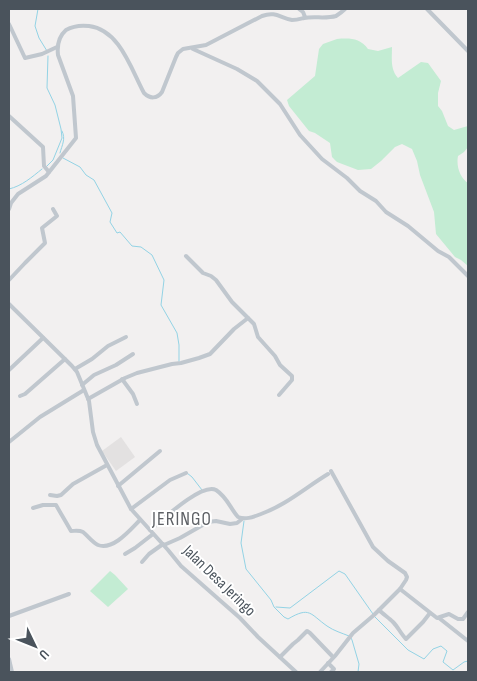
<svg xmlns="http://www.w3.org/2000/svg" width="477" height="681" viewBox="0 0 477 681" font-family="'Sofia Sans Condensed',sans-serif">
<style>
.education{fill:#e3e1e1}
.green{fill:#c3ecd3}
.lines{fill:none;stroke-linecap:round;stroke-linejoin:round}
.stream{stroke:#93d3e5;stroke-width:1}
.minor{stroke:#c0c7ce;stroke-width:4}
.labels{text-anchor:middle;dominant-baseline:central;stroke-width:4;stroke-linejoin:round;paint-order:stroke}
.street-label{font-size:16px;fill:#4a535c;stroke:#fff}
.quarter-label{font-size:19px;letter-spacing:1px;fill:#5d6065;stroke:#fff}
</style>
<rect width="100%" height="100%" fill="#f2f0f0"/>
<path class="education" d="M121,437l14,20 -19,14 -14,-20z"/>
<g class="green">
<path d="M337,39c13,-1 23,-1 31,10l10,2 14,-4c0,11 -2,22 6,31l23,-16 7,1 13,18 -3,12v13l4,5 6,15 6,4 14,-4v21l-4,5 -6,4c-2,10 2,22 10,27v83l-7,-6 -6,-3 -19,-23 -2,-22 -14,-37 -3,-14 -5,-12 -10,-5 -7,3 -14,14 -10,8 -13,1 -21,-8 -5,-5 -2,-14 -15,-10 -6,-2 -20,-25 -2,-6 28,-24 4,-27 4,-5z"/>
<path d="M110,571l5,4 13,14 -20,18 -18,-16z"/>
</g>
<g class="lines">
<g class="stream">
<path d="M38,9l-3,17 4,12 8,13"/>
<path d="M60,153c2,-8 6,-14 2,-22"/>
<path d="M63,158l17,9 6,8 8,5 18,33 -2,9 7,11 3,-1 12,14 9,1 11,8 12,25 -3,25 16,28 2,12v16"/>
<path d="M46,167l7,-7 9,-22 -1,-9 -6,-24 -8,-17 1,-32"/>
<path d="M9,189c13,-3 23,-12 33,-20"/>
<path d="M187,473l5,4 10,13"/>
<path d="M244,521l-3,22 5,26 25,31 3,7 10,10 4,2c22,-13 22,-5 39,7 7,5 15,7 22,10"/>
<path d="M276,607l14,1 49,-37 6,3 28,40"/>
<path d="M375,617l33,33 16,9 9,-10 8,-3 6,5 -4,11 10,8 11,-8 4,-1"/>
<path d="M351,638l1,2 7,24 -1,8"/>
</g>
<g class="minor">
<path d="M299,9l4,3 2,5"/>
<path d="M427,9l41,42"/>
<path d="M9,24l16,34 17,-4 15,-7"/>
<path d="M193,49l44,20 20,12 23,23 20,31 22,24 25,19 13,13 16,10 10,11 22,14 30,25 11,6 19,19"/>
<path d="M9,116l34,31 1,19 5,6"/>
<path d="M9,209l2,-6 7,-9 28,-18 30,-38 -3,-42 -15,-41c-1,-9 0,-18 8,-25 7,-4 15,-5 23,-4 31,4 42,43 55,67 6,6 13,6 18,-1l14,-35 2,-4 5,-4 23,-4 56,-29c14,-5 18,2 30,4 5,0 8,-1 12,-2 10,-2 22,1 32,-2 3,-2 6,-4 9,-7"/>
<path d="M186,256l17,17 8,3 5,4 16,22 22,22 4,13 17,19 5,9 12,11v4l-13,15"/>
<path d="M9,280l16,-17 20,-20 -3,-15 15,-12 -4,-7"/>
<path d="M9,304l63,62 5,6 12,29 4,31 4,13 34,64 37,41 13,16 59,52 18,19 38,35"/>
<path d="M75,369l17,-10 16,-13 18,-9"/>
<path d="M9,370l34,-32"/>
<path d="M122,379l11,15 4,10"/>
<path d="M82,385l12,-10 22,-10 17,-11"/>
<path d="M20,396l5,-2 40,-35"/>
<path d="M88,399l37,-21 12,-5 35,-9 9,-1 18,-5 11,-4 24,-25 14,-11"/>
<path d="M9,442l31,-25 44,-27"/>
<path d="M331,471l42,76 15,14 17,12 2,4 -1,3 -6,9"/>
<path d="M118,486l42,-35"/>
<path d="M50,495l7,1 4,-1 12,-11 34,-19"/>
<path d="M33,508l10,-3h13c5,9 10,17 15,26 4,0 8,-1 12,1 5,4 9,10 15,13 15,6 33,-16 42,-25"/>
<path d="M131,509l39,-29 16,-7"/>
<path d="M150,530c11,-9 52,-48 66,-40 11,7 14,18 22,27 8,3 15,0 23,-3 25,-9 44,-26 67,-40"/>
<path d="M164,545l16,-7 28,-16 8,-1 14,3 7,-1 5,-4"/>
<path d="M125,554l10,-6 18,-14"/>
<path d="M142,562l7,-8 14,-10"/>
<path d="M379,610c4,4 10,8 14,12 5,5 8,12 13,17l17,-17 7,-9"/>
<path d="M9,616l60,-22"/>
<path d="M439,618l29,23"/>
<path d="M280,657l13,-13 5,-4 9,-9 3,2 23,24"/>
<path d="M9,659l3,13"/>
<path d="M328,663l6,6 -3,3"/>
<path d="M320,672l15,-16 18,-23 21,-18 26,-26 37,29 12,-4 9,5h5l5,-7"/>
</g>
</g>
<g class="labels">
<g class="street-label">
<text transform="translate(219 581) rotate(44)">Jalan Desa Jeringo</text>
</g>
<g class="quarter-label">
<text x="182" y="519">JERINGO</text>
</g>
</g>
<rect width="477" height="681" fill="none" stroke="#4a535c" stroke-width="20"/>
<g transform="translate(35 646) rotate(133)" stroke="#ffffff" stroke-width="4" paint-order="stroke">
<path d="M0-4L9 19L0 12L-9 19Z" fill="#4a535c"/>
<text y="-8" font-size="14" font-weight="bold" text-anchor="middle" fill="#4a535c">U</text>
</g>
</svg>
